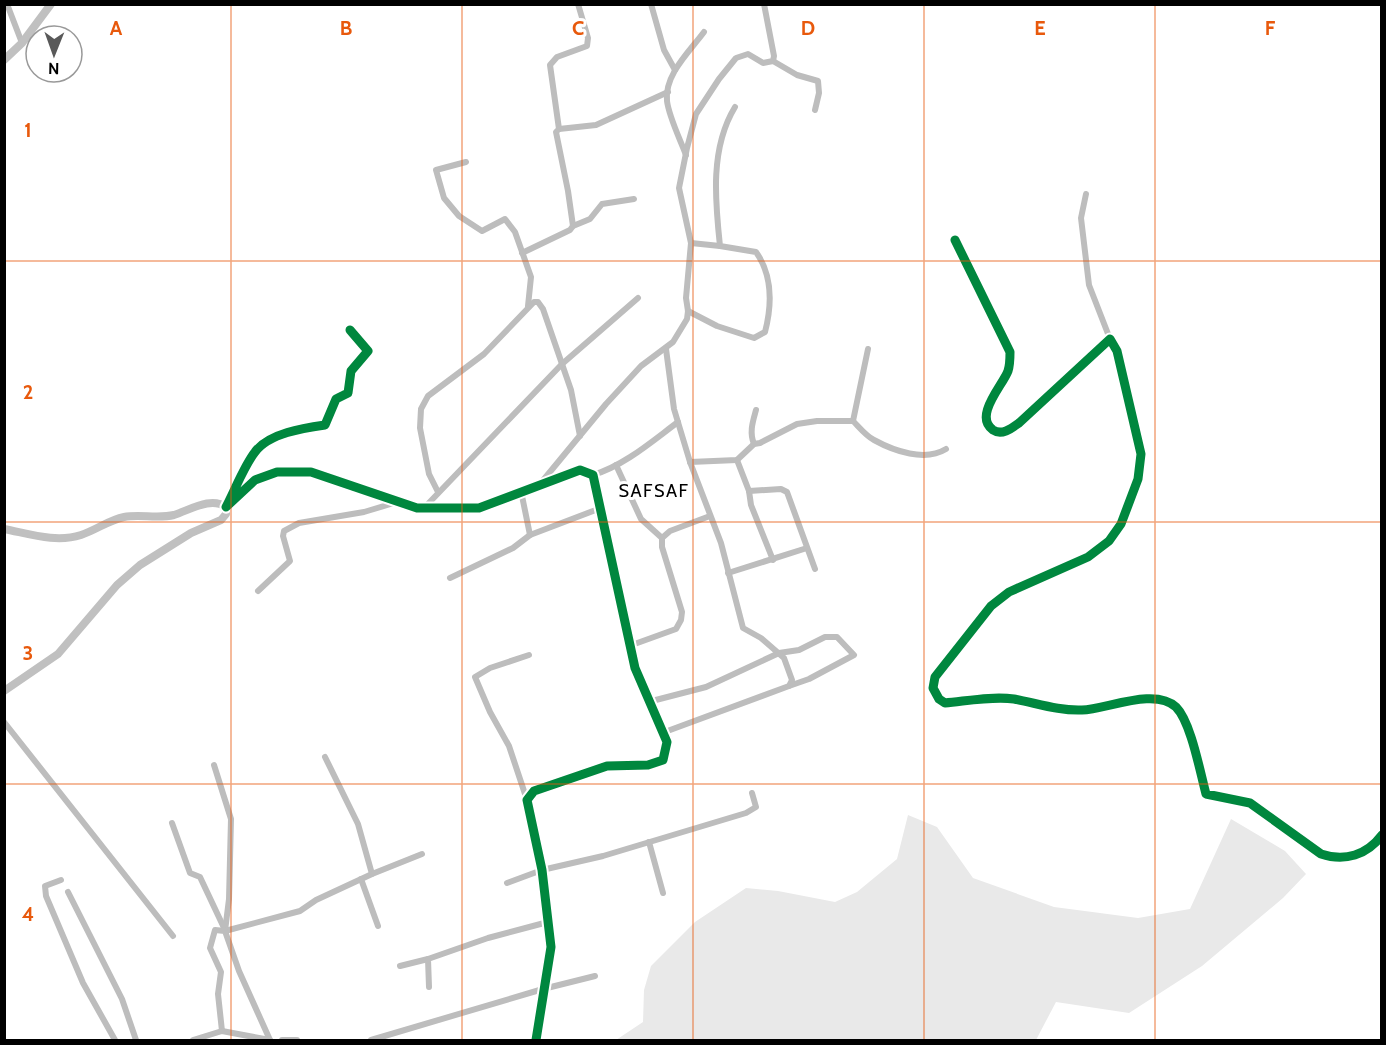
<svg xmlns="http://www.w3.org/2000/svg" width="1386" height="1045" font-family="Cabin,sans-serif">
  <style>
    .green { fill: #e9e9e9 }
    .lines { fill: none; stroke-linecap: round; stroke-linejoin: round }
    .minor { stroke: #bdbdbd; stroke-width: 6 }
    .tertiary { stroke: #bdbdbd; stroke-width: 8 }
    .secondary { stroke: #c0c0c0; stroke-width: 8 }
    .cycleway-casing { stroke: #fff; stroke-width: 13 }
    .cycleway { stroke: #00873e; stroke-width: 9 }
    .grid { fill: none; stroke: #e8590c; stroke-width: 1.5; stroke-opacity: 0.55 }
    .labels { text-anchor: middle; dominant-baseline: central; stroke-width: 6; stroke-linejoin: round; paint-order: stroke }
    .neighbourhood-label { font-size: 18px; letter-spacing: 1.5px; fill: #000; stroke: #fff }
    .grid-label { font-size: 20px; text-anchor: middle; font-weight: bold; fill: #e8590c; stroke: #fff; stroke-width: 6; stroke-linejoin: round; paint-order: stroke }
  </style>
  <rect width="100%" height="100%" fill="#fff"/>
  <path class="green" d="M 908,815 L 937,827 L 973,878 L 1054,907 L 1138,918 L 1190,909 L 1231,819 L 1285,851 L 1306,874 L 1283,898 L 1202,966 L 1129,1013 L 1056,1002 L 1036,1040 L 616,1040 L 643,1022 L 644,990 L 651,966 L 695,922 L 746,888 L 778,891 L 835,902 L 857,892 L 897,859 Z"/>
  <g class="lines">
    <g class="minor">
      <path d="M 7,4 L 22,43"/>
      <path d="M 651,4 L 664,50 L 675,70"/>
      <path d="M 773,61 L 797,75 L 818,81 L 819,93 L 815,110"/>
      <path d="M 559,129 L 596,125 L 668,92"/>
      <path d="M 686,155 C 680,139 669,117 667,101 C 664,75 690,51 704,32"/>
      <path d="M 466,162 L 436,170 L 444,198 L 459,216 L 482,231 L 505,219 L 515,232 L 531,277 L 528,306"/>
      <path d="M 1086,194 L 1081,218 L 1089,285 L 1110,339"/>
      <path d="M 573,226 L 568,191 L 556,132 L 559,129 L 550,65 L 557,57 L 587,46 L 588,38 L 578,4"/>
      <path d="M 955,240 L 1010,352 C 1010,358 1010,365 1008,371 C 1003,385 973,416 993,430 C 1002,436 1012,428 1019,423 L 1110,339 L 1117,351 L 1141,454 L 1138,479 L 1121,524 L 1109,541 L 1088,557 L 1009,592 L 991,606 L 935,677 L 933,688 L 939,699 L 945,703 C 967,701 992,696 1014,699 C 1036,703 1059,711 1082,710 C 1107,709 1155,687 1176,707 C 1191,722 1200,772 1206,794 L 1250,803 L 1321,854 C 1345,862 1367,855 1382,835"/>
      <path d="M 691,243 L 720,246"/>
      <path d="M 522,253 L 570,230 L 573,226 L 590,219 L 602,204 L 634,199"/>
      <path d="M 688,311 L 717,326 L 754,338 L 765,332 C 772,305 773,276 756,252 L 720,246 C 715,200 710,148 735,107"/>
      <path d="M 853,421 L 868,349"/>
      <path d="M 754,444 C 749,432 753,421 756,410"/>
      <path d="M 737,460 L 749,491 L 751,505 L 773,560"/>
      <path d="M 690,462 L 737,460 L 754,444 L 760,443 L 797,424 L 817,421 L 853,421 C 859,427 866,436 874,440 C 894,451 925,462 946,449"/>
      <path d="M 616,465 L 641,519 L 662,538"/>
      <path d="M 593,475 C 625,465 651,442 678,422"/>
      <path d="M 540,484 L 606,404 L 641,366 L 673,342 L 687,319 L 688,311 L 686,298 L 691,243 L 679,188 L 687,148 L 696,114 L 719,79 L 736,58 L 748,54 L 763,63 L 773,61 L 774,56 L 764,4"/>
      <path d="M 521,491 L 530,535 L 601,508"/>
      <path d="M 749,491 L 781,489 L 787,492 L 815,569"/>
      <path d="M 438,492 L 429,474 L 420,428 L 421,409 L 428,396 L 484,354 L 534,302 L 538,302 L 543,309 L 571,390 L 580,436"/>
      <path d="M 424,508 L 562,364 L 638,298"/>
      <path d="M 728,573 L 807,548"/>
      <path d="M 450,578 L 513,548 L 530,535"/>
      <path d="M 258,591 L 290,561 L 283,536 L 284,531 L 299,523 L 364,512 L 397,502"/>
      <path d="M 629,646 L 676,629 L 681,620 L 682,612 L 662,547 L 662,538 L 670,531 L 710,516"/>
      <path d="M 648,702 L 706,687 L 779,653 L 799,650 L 825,637 L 837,637 L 854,655 L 809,679 L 789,686"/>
      <path d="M 4,722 L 173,936"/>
      <path d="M 662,733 L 789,686 L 792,680 L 784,658 L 761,638 L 743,628 L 721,543 L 690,462 L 674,409 L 666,349"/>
      <path d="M 325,757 L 358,824 L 372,874"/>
      <path d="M 214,765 L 231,819 L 229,899 L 225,931"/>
      <path d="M 527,800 L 509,746 L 490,712 L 475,677 L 490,668 L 529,655"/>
      <path d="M 172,823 L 190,873 L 200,877 L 225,930"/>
      <path d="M 649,842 L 663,893"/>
      <path d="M 361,879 L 378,926"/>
      <path d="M 61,880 L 45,886 L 46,896 L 83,983 L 115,1040"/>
      <path d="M 507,883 L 542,870 L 603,856 L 746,813 L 756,807 L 752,793"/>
      <path d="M 68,892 L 122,999 L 136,1040"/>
      <path d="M 225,931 L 300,911 L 316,900 L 372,874 L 422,854"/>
      <path d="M 400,966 L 428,959"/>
      <path d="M 429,987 L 428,959 L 488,938 L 548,922"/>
      <path d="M 222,1031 L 218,994 L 221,972 L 210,948 L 215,930 L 225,931 L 239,971 L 270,1040"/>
      <path d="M 193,1040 L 222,1031 L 270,1040"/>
      <path d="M 282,1040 L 297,1040"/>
      <path d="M 371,1040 L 543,989 L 595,976"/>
    </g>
    <path class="tertiary" d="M 350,330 L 368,351 L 351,371 L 348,393 L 336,399 L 325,425 C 304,428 269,433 255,452 C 244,466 235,490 226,507 L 255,480 L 277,472 L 311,472 L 417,508 L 479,508 L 580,470 L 593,475 L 635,668 L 667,742 L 663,760 L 648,765 L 607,766 L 534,791 L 527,800 L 542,870 L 551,947 L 536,1040"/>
    <g class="secondary">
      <path d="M 4,60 L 22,43 L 51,4"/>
      <path d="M 4,529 C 30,534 56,543 81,535 C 96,530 109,520 124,517 C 140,514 158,519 174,515 C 190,510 211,496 226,507 L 226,514 L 221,520 L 191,533 L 140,565 L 117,585 L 58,654 L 4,691"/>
    </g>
    <g class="cycleway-casing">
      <g id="cycleway">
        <path d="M 955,240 L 1010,352 C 1010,358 1010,365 1008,371 C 1003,385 973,416 993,430 C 1002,436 1012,428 1019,423 L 1110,339 L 1117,351 L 1141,454 L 1138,479 L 1121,524 L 1109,541 L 1088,557 L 1009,592 L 991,606 L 935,677 L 933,688 L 939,699 L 945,703 C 967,701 992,696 1014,699 C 1036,703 1059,711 1082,710 C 1107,709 1155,687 1176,707 C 1191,722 1200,772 1206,794 L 1250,803 L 1321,854 C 1345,862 1367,855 1382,835"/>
        <path d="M 350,330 L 368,351 L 351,371 L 348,393 L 336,399 L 325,425 C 304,428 269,433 255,452 C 244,466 235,490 226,507 L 255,480 L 277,472 L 311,472 L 417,508 L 479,508 L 580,470 L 593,475 L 635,668 L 667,742 L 663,760 L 648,765 L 607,766 L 534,791 L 527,800 L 542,870 L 551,947 L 536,1040"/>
      </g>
    </g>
    <use href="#cycleway" class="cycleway"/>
  </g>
  <path class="grid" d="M 231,4 L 231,1040M 462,4 L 462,1040M 693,4 L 693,1040M 924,4 L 924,1040M 1155,4 L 1155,1040M 4,261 L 1382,261M 4,522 L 1382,522M 4,784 L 1382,784"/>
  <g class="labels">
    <g class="neighbourhood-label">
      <text x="654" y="491">SAFSAF</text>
    </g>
  </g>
  <g class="grid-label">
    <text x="116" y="35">A</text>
    <text x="346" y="35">B</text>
    <text x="578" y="35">C</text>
    <text x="808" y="35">D</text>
    <text x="1040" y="35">E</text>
    <text x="1270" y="35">F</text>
    <text x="28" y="137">1</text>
    <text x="28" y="399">2</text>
    <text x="28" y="660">3</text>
    <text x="28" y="921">4</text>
  </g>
  <rect width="1386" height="1045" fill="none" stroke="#000000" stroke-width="12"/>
  <g transform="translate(54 54) rotate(181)"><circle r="28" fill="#ffffff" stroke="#999999" stroke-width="1.5"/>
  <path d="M0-4.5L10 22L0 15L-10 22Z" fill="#595959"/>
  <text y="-9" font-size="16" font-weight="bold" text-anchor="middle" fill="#000000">N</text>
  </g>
</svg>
